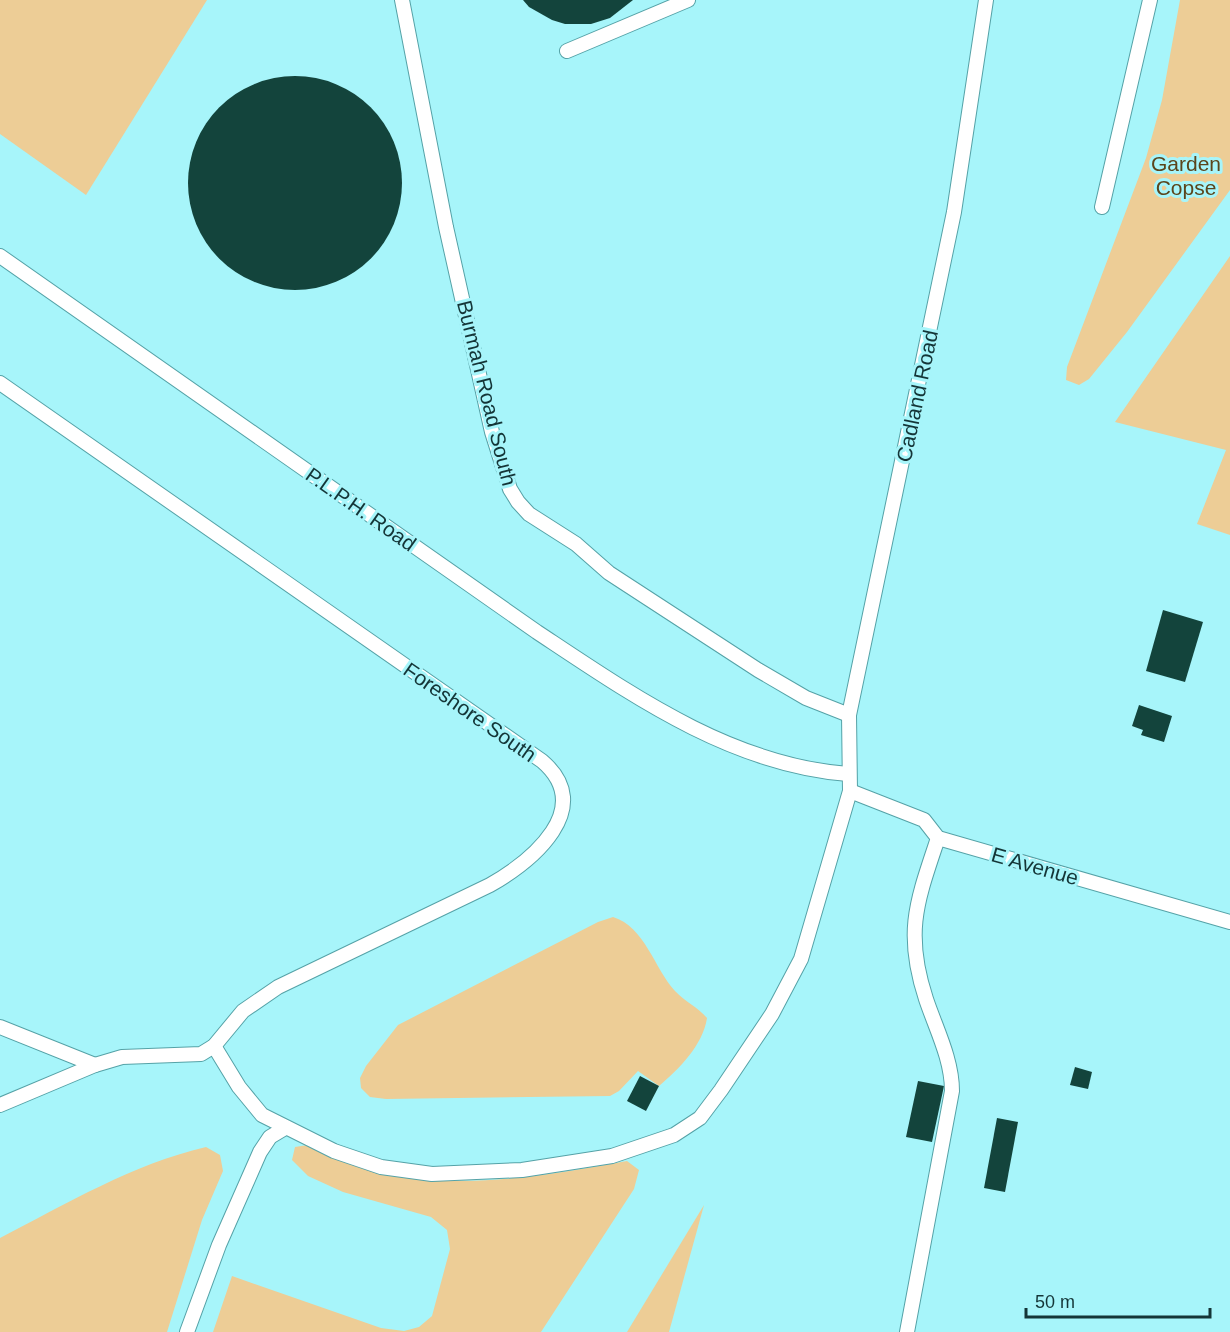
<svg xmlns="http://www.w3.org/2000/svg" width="1230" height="1332" font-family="Arial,sans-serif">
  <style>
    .green { fill: #edcd96 }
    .building { fill: #13443c }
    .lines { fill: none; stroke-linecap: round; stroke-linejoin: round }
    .service-casing { stroke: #55a2a7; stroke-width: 16 }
    .service { stroke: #fff; stroke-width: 14 }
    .labels { text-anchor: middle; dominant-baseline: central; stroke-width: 6; stroke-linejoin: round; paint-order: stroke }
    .park-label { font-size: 21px; fill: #5b451c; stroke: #a7f5fa }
    .street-label { font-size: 21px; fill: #143537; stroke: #a7f5fa }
  </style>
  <rect width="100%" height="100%" fill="#a7f5fa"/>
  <g class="green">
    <path d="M 0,0 L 207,0 L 86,195 L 0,134 Z"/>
    <path d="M 1180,0 L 1230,0 L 1230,190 L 1127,332 L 1089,379 L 1079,385 L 1066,380 L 1067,367 L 1146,158 L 1162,100 Z"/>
    <path d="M 1230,256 L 1230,535 L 1197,524 L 1226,450 L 1115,422 Z"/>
    <path d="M 613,917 C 645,927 654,968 675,991 C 685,1002 698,1007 707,1018 C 703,1045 679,1069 659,1086 L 638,1071 L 619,1091 L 610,1096 L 386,1099 L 370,1097 L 361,1088 L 360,1078 L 366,1066 L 398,1025 L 598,922 Z"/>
    <path d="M 308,1145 C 341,1156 375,1172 409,1177 C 477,1188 560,1173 627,1161 L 639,1170 L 634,1189 L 541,1332 L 213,1332 L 232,1276 L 381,1328 L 404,1331 L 419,1327 L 432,1316 L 450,1249 L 447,1230 L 431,1217 L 343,1192 L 308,1176 L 292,1160 L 295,1147 Z"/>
    <path d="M 206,1147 L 220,1155 L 223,1171 L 202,1220 L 167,1332 L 0,1332 L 0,1238 C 66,1204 133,1164 206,1147 Z"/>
    <path d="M 704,1205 L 669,1332 L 627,1332 Z"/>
  </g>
  <g class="building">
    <path d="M 523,0 L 633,0 L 610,18 L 591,24 L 565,24 L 552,20 L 529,7 Z"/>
    <circle cx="295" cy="183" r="107"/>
    <path d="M 1163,610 L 1203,622 L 1185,682 L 1146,671 Z"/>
    <path d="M 1139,705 L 1172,716 L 1164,742 L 1141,735 L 1143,730 L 1132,726 Z"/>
    <path d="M 1075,1067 L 1092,1072 L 1088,1089 L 1070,1085 Z"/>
    <path d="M 640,1076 L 659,1086 L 646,1111 L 627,1101 Z"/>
    <path d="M 918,1081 L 944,1086 L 932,1142 L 906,1137 Z"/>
    <path d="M 997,1118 L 1018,1122 L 1005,1192 L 984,1188 Z"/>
  </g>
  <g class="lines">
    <g class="service-casing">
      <g id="service">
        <path d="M 402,0 L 446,227 L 492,432 L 510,489 L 518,502 L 529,514 L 576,544 L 609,573 L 758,670 L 806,698 L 849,715"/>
        <path d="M 567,51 L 688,0"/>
        <path d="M 1102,207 L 1150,0"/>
        <path d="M 0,256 L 537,632 C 632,695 731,765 848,774"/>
        <path d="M 0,383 L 542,761 C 597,808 532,861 490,885 L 278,987 L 243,1011 L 214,1046 L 201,1054 L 122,1057 L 95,1065 L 0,1105"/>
        <path d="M 850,791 L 924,820 L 938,838 L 1230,922"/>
        <path d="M 0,1027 L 95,1065"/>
        <path d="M 214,1046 L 239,1087 L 262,1115 L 334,1151 L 381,1167 L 432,1174 L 522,1170 L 612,1156 L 674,1135 L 700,1118 L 721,1090 L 772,1014 L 801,959 L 850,791 L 849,715 L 954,212 L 986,0"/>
        <path d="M 187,1332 L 219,1245 L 260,1152 L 270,1137 L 285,1128"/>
        <path d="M 907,1332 L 952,1091 C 952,1059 936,1029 926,999 C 904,932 917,901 938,838"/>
      </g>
    </g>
    <use href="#service" class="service"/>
  </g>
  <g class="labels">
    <g class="park-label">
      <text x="1186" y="163">Garden<tspan x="1186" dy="24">Copse</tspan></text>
    </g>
    <g class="street-label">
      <text transform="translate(487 393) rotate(76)">Burmah Road South</text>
      <text transform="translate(917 396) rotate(-78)">Cadland Road</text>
      <text transform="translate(361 509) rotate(35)">P.L.P.H. Road</text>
      <text transform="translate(470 712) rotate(35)">Foreshore South</text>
      <text transform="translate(1035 866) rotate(16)">E Avenue</text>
    </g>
  </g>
  <path d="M1026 1308v9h184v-9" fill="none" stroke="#143537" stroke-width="3"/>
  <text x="1035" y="1308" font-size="18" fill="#143537" stroke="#a7f5fa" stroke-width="4.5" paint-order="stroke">50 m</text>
</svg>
